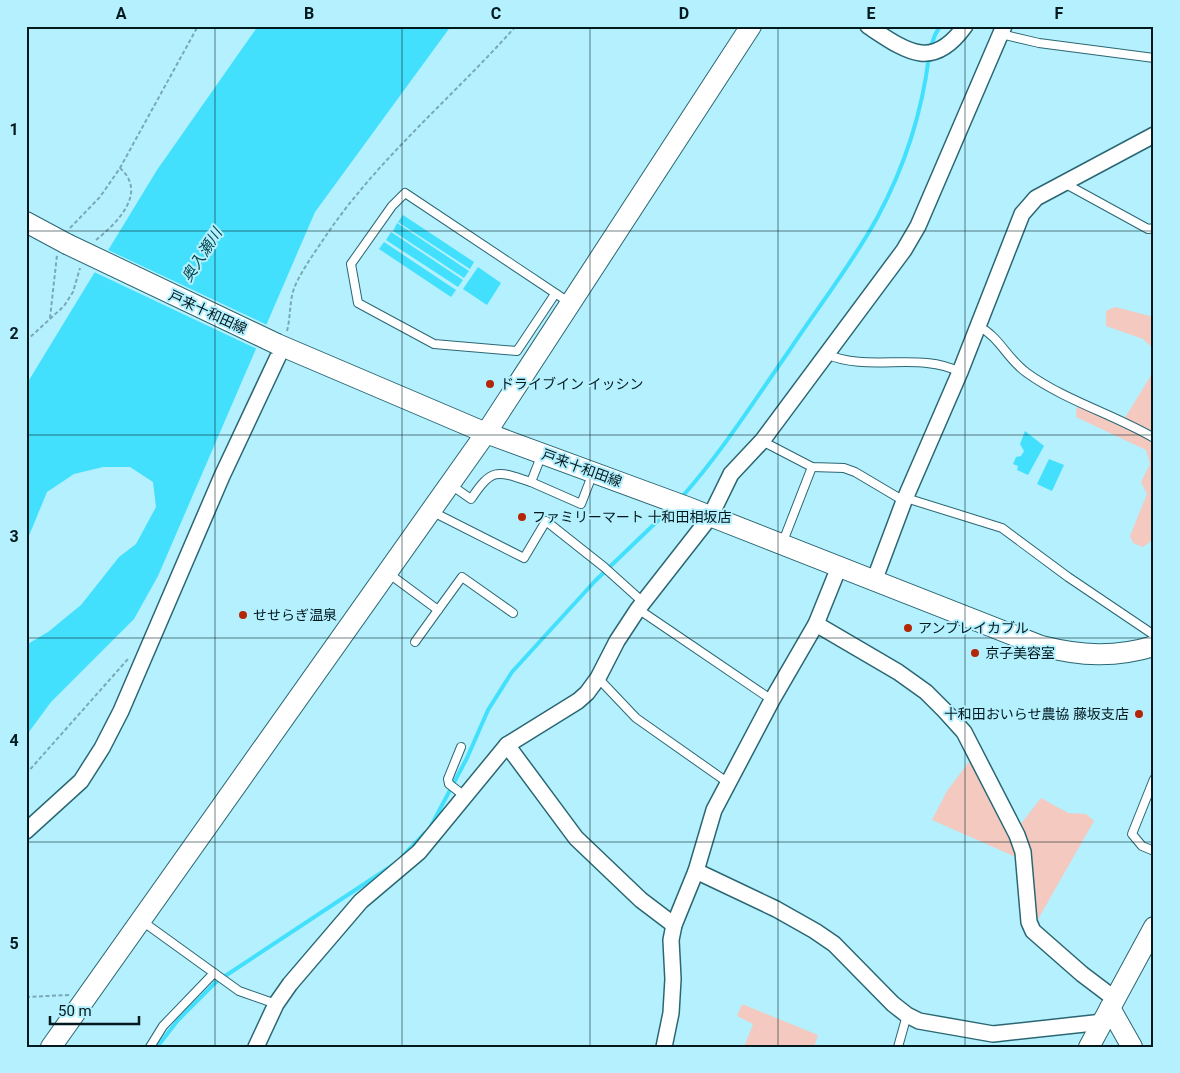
<svg xmlns="http://www.w3.org/2000/svg" width="1180" height="1073" font-family="Roboto,'Noto Sans JP',sans-serif">
  <style>
    .green { fill: #f4c9c0 }
    .water { fill: #43e0fd }
    .pier { fill: #b4f0fe }
    .lines { fill: none; stroke-linecap: round; stroke-linejoin: round }
    .stream { stroke: #43e0fd; stroke-width: 4 }
    .lane-casing { stroke: #2b6773; stroke-width: 10 }
    .street-casing { stroke: #2b6773; stroke-width: 18 }
    .secondary-casing { stroke: #2b6773; stroke-width: 22 }
    .path { stroke: #79a9b4; stroke-width: 2; stroke-dasharray: 4 2.5; stroke-linecap: butt }
    .lane { stroke: #fff; stroke-width: 8 }
    .street { stroke: #fff; stroke-width: 15 }
    .secondary { stroke: #fff; stroke-width: 20 }
    .secondary-bridge-casing { stroke: #2b6773; stroke-width: 22; stroke-linecap: butt }
    .secondary-bridge { stroke: #fff; stroke-width: 20 }
    .grid { fill: none; stroke: #02191e; stroke-width: 1; stroke-opacity: 0.55 }
    .poi-dot { fill: #b32608; stroke: #b4f0fe; stroke-width: 2 }
    .labels { text-anchor: middle; dominant-baseline: central; stroke-width: 4; stroke-linejoin: round; paint-order: stroke }
    .street-label { font-size: 14px; fill: #02191e; stroke: #b4f0fe }
    .poi-label { font-size: 14px; fill: #02191e; stroke: #b4f0fe; text-anchor: start }
    .water-label { font-size: 15px; font-style: italic; fill: #004853; stroke: #b4f0fe }
    .neatline { fill: none; stroke: #02191e; stroke-width: 2 }
    .grid-label { font-size: 16px; text-anchor: middle; font-weight: bold; fill: #02191e }
  </style>
  <rect width="100%" height="100%" fill="#b4f0fe"/>
  <g class="green">
    <path d="M 1115,307 L 1154,317 L 1154,349 L 1143,339 L 1106,326 L 1106,311 Z"/>
    <path d="M 1154,364 L 1154,535 L 1150,542 L 1143,547 L 1133,543 L 1130,536 L 1147,494 L 1141,482 L 1150,464 L 1146,450 L 1076,417 L 1077,405 L 1120,426 L 1150,377 Z"/>
    <path d="M 971,759 L 1016,845 L 1018,858 L 932,820 L 947,791 Z"/>
    <path d="M 1041,798 L 1068,813 L 1086,814 L 1094,821 L 1037,921 L 1032,918 L 1029,846 L 1020,825 Z"/>
    <path d="M 742,1004 L 818,1035 L 814,1047 L 744,1047 L 753,1024 L 737,1016 Z"/>
  </g>
  <g class="water">
    <path d="M 258,26 L 451,26 L 315,212 L 158,576 L 134,619 L 51,702 L 26,736 L 26,645 L 48,632 L 81,605 L 119,557 L 136,544 L 156,507 L 153,482 L 130,467 L 103,467 L 74,474 L 47,492 L 26,543 L 26,385 L 157,170 Z"/>
    <path d="M 403,215 L 474,262 L 470,269 L 398,222 Z"/>
    <path d="M 397,223 L 469,271 L 464,278 L 393,231 Z"/>
    <path d="M 391,232 L 463,280 L 458,287 L 386,240 Z"/>
    <path d="M 384,242 L 456,290 L 451,297 L 379,249 Z"/>
    <path d="M 478,267 L 501,283 L 487,305 L 463,289 Z"/>
    <path d="M 1025,431 L 1044,446 L 1028,475 L 1017,470 L 1018,466 L 1013,464 L 1016,457 L 1021,456 L 1024,451 L 1020,444 Z"/>
    <path d="M 1049,459 L 1064,465 L 1052,491 L 1037,484 Z"/>
  </g>
  <path class="pier" d="M 106,249 L 267,325 L 257,349 L 92,271 Z"/>
  <g class="lines">
    <g class="stream">
      <path d="M 930,49 L 935,35 L 940,26"/>
      <path d="M 681,498 C 722,452 754,401 789,351 C 818,307 852,264 877,218 C 904,168 922,113 929,56"/>
      <path d="M 431,826 L 467,758 L 488,710 L 512,672 L 595,581 L 671,508"/>
      <path d="M 404,855 L 425,833"/>
      <path d="M 157,1047 L 178,1020 L 216,982 L 393,865"/>
    </g>
    <g class="lane-casing">
      <g id="lane">
        <path d="M 1001,34 L 1039,43 L 1154,58"/>
        <path d="M 1064,183 L 1148,229 L 1154,228"/>
        <path d="M 555,294 L 517,351 L 434,344 L 358,303 L 351,264 L 392,206 L 405,193 L 570,303"/>
        <path d="M 978,326 C 1000,337 1007,359 1027,373 C 1066,401 1113,414 1154,438"/>
        <path d="M 826,354 C 869,373 919,351 960,372"/>
        <path d="M 762,441 L 812,467 L 844,468 L 855,472 L 904,501"/>
        <path d="M 542,454 L 531,482 L 581,504 L 593,473"/>
        <path d="M 451,485 L 471,499 C 492,468 496,470 531,482"/>
        <path d="M 906,498 L 1002,528 L 1068,577 L 1154,635"/>
        <path d="M 433,512 L 524,558 L 546,521 L 604,567 L 644,603"/>
        <path d="M 782,544 L 812,467"/>
        <path d="M 388,573 L 438,610 L 462,577 L 513,613"/>
        <path d="M 638,609 L 772,700"/>
        <path d="M 415,642 L 438,610"/>
        <path d="M 598,678 L 636,718 L 727,782"/>
        <path d="M 461,747 L 448,779 L 449,784 L 466,797"/>
        <path d="M 1154,779 L 1132,834 L 1142,846 L 1154,851"/>
        <path d="M 142,921 L 239,991 L 276,1004"/>
        <path d="M 150,1047 L 163,1026 L 214,973"/>
        <path d="M 898,1047 L 907,1015"/>
      </g>
    </g>
    <g class="street-casing">
      <g id="street">
        <path d="M 868,26 C 906,51 932,72 965,26"/>
        <path d="M 874,581 L 904,501 L 960,372 L 1022,214 L 1036,198 L 1154,135"/>
        <path d="M 816,624 L 898,672 L 926,692 L 945,711 L 964,732 L 1017,835 L 1023,852 L 1029,922 L 1033,931 L 1082,974 L 1115,999"/>
        <path d="M 507,745 L 576,838 L 641,900 L 674,925"/>
        <path d="M 26,831 L 81,781 L 102,748 L 121,711 L 222,476 L 283,346"/>
        <path d="M 696,871 L 776,909 L 815,931 L 834,944 L 893,1004 L 907,1015 L 919,1021 L 993,1034 L 1103,1022"/>
        <path d="M 256,1047 L 276,1004 L 290,984 L 361,901 L 419,852 L 507,745 L 578,701 L 587,693 L 598,678 L 617,641 L 638,609 L 710,517 L 731,474 L 762,441 L 904,250 L 918,226 L 1004,26"/>
        <path d="M 664,1047 L 671,1013 L 673,979 L 671,940 L 674,925 L 696,871 L 714,810 L 772,700 L 816,624 L 839,567"/>
      </g>
    </g>
    <g class="secondary-casing">
      <g id="secondary">
        <path d="M 26,222 L 67,244"/>
        <path d="M 277,344 L 486,433 L 687,507 L 1041,646 C 1081,656 1115,658 1154,646"/>
        <path d="M 1110,1008 L 1132,1047"/>
        <path d="M 51,1047 L 486,433 L 751,26"/>
        <path d="M 1089,1047 L 1154,927"/>
      </g>
    </g>
    <g class="path">
      <path d="M 70,228 L 100,197 L 120,168 L 198,26"/>
      <path d="M 96,240 C 117,223 148,193 120,168"/>
      <path d="M 50,318 L 57,255"/>
      <path d="M 287,331 C 291,316 289,300 295,286 C 302,270 313,255 323,240 C 376,160 452,98 516,26"/>
      <path d="M 26,341 L 64,306 L 73,292 L 80,268"/>
      <path d="M 26,774 L 128,659"/>
      <path d="M 26,997 L 69,995"/>
    </g>
    <use href="#lane" class="lane"/>
    <use href="#street" class="street"/>
    <use href="#secondary" class="secondary"/>
    <g class="secondary-bridge-casing">
      <path id="secondary-bridge" d="M 67,244 L 277,344"/>
    </g>
    <use href="#secondary-bridge" class="secondary-bridge"/>
  </g>
  <path class="grid" d="M 215,26 L 215,1047M 402,26 L 402,1047M 590,26 L 590,1047M 778,26 L 778,1047M 965,26 L 965,1047M 26,231 L 1154,231M 26,435 L 1154,435M 26,638 L 1154,638M 26,842 L 1154,842"/>
  <g class="poi-dot">
    <circle cx="490" cy="384" r="5"/>
    <circle cx="522" cy="517" r="5"/>
    <circle cx="243" cy="615" r="5"/>
    <circle cx="908" cy="628" r="5"/>
    <circle cx="975" cy="653" r="5"/>
    <circle cx="1139" cy="714" r="5"/>
  </g>
  <g class="labels">
    <g class="street-label">
      <text transform="translate(208 312) rotate(25)">戸来十和田線</text>
      <text transform="translate(582 468) rotate(20)">戸来十和田線</text>
    </g>
    <g class="poi-label">
      <text x="500" y="384">ドライブイン イッシン</text>
      <text x="532" y="517">ファミリーマート 十和田相坂店</text>
      <text x="253" y="615">せせらぎ温泉</text>
      <text x="918" y="628">アンブレイカブル</text>
      <text x="985" y="653">京子美容室</text>
      <text x="1129" y="714" text-anchor="end">十和田おいらせ農協 藤坂支店</text>
    </g>
    <g class="water-label">
      <text transform="translate(202 255) rotate(-57)">奥入瀬川</text>
    </g>
  </g>
  <rect width="1180" height="1073" fill="none" stroke="#b4f0fe" stroke-width="55"/>
  <path d="M50 1016v8h89v-8" fill="none" stroke="#02191e" stroke-width="2.5"/>
  <text x="58" y="1016" font-size="15" fill="#02191e" stroke="#b4f0fe" stroke-width="4" paint-order="stroke">50 m</text>
  <rect x="28" y="28" width="1124" height="1018" class="neatline"/>
  <g class="grid-label">
    <text x="121" y="19">A</text>
    <text x="309" y="19">B</text>
    <text x="496" y="19">C</text>
    <text x="684" y="19">D</text>
    <text x="871" y="19">E</text>
    <text x="1059" y="19">F</text>
    <text x="14" y="135">1</text>
    <text x="14" y="339">2</text>
    <text x="14" y="542">3</text>
    <text x="14" y="746">4</text>
    <text x="14" y="949">5</text>
  </g>
</svg>
